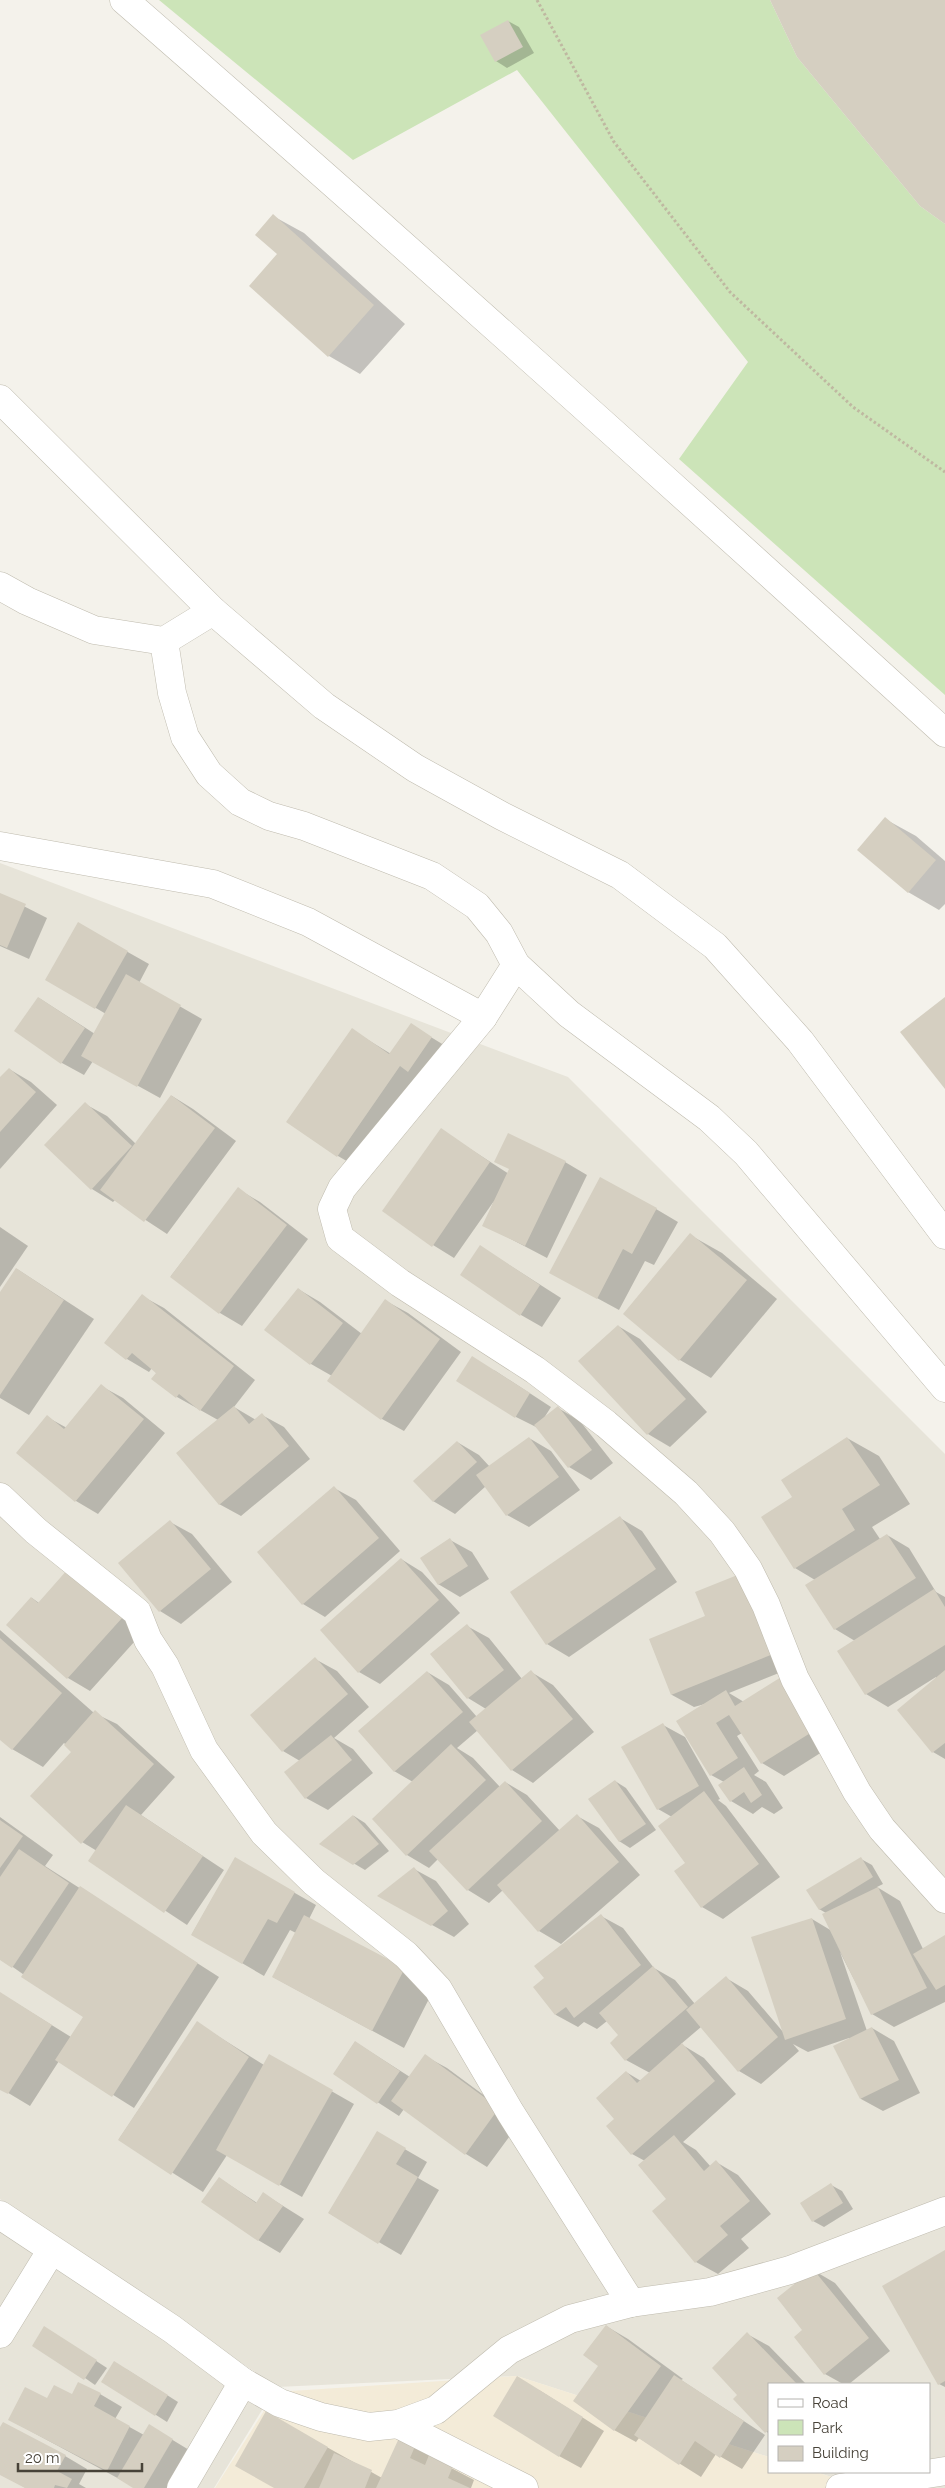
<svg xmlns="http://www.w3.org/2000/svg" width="945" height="2488" font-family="Raleway,sans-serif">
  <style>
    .residential { fill: #e7e4d9 }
    .commercial { fill: #f3ebd8 }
    .green { fill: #cce4b8 }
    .shadow { fill: #0003 }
    .building { fill: #d5cfc1 }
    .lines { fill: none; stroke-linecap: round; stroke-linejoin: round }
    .minor-casing { stroke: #bfbbae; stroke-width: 29 }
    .tertiary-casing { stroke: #bfbbae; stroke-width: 29 }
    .path { stroke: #bfb8a1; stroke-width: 3; stroke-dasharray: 2.5 2.5; stroke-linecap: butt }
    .minor { stroke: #fff; stroke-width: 28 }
    .tertiary { stroke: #fff; stroke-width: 28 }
  </style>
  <rect width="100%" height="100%" fill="#f4f2eb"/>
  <g class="residential">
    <path d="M 0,863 L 568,1077 L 945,1454 L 945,2488 L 866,2488 L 816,2472 L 929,2472 L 929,2384 L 769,2384 L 769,2457 L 517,2376 L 277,2387 L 0,2199 Z"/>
    <path d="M 0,2216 L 273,2392 L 214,2488 L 0,2488 Z"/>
  </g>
  <path class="commercial" d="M 517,2376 L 769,2457 L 769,2472 L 816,2472 L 866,2488 L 215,2488 L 276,2392 Z"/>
  <path class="green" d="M 159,0 L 770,0 L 797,57 L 920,206 L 945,224 L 945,695 L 679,459 L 748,362 L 517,70 L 353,160 Z"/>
  <g class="shadow">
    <path d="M 508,21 L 519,27 L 534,53 L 507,68 L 496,61 Z"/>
    <path d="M 273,216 L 304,233 L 405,324 L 360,374 L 329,356 L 251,286 L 279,254 Z"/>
    <path d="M 885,819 L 916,836 L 945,861 L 945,904 L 939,910 L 908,892 Z"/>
    <path d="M 0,894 L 47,918 L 29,959 L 0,946 Z"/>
    <path d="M 78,924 L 149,964 L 139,983 L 202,1019 L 160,1098 L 93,1061 L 84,1075 L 62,1063 L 39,998 L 95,1034 L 106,1014 L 47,979 Z"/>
    <path d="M 411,1025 L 462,1056 L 369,1174 L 338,1156 L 288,1122 L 352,1030 L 391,1054 Z"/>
    <path d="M 9,1069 L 31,1082 L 57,1105 L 0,1169 L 0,1079 Z"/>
    <path d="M 172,1096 L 193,1109 L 236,1141 L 167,1234 L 115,1200 L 113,1202 L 92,1189 L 85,1104 L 107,1116 L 136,1144 Z"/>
    <path d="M 441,1130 L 509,1174 L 565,1162 L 587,1175 L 547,1258 L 484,1225 L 494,1201 L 454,1258 L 433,1245 Z"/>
    <path d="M 238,1189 L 260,1202 L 308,1239 L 242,1326 L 220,1313 L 171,1276 Z"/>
    <path d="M 656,1209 L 678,1222 L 654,1265 L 645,1261 L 619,1310 L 573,1285 Z"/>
    <path d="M 0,1227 L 28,1246 L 0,1287 Z"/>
    <path d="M 690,1235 L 722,1253 L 777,1299 L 711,1378 L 680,1360 L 625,1314 Z"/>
    <path d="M 481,1247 L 561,1298 L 542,1327 L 521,1315 Z"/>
    <path d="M 17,1269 L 94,1319 L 29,1415 L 0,1398 L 0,1294 Z"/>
    <path d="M 298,1289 L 320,1302 L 362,1334 L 386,1301 L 408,1313 L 461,1352 L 404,1431 L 382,1419 L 329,1380 L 332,1376 L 311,1364 L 266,1330 Z"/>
    <path d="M 142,1296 L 164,1308 L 255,1380 L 234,1407 L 256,1420 L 262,1415 L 284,1427 L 310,1459 L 241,1516 L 219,1504 L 218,1420 L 177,1397 L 152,1368 L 149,1372 L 127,1359 L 106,1343 Z"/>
    <path d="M 618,1326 L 640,1339 L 707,1412 L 670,1447 L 648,1434 Z"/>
    <path d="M 494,1370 L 551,1407 L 544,1418 L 558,1408 L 580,1421 L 613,1463 L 591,1480 L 569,1467 L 538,1428 L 516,1417 Z"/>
    <path d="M 101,1386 L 123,1398 L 165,1433 L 98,1514 L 76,1501 L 18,1453 L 47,1417 L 67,1428 Z"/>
    <path d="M 529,1438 L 551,1451 L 580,1490 L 529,1527 L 507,1515 L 486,1486 L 455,1514 L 433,1501 L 457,1442 L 479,1455 L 490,1467 Z"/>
    <path d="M 847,1438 L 879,1456 L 910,1504 L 872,1527 L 880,1539 L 887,1535 L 909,1548 L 936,1592 L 945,1597 L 945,1759 L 933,1752 L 936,1677 L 888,1707 L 866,1694 L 855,1641 L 835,1629 L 815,1580 L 795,1568 L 793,1497 Z"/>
    <path d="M 334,1488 L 356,1500 L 400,1551 L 325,1617 L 303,1604 L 259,1553 Z"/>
    <path d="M 620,1518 L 642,1531 L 677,1582 L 569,1657 L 547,1644 Z"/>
    <path d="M 170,1522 L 192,1534 L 232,1582 L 181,1624 L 160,1611 Z"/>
    <path d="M 450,1540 L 472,1552 L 489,1579 L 460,1597 L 438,1584 Z"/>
    <path d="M 401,1559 L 422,1572 L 460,1613 L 380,1684 L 359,1672 Z"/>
    <path d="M 90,1583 L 144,1631 L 90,1691 L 68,1678 L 8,1625 L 32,1598 L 39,1603 Z"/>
    <path d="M 707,1617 L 799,1665 L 729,1693 L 744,1702 L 841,1740 L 784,1776 L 762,1763 L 742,1733 L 737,1736 L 759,1771 L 754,1775 L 766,1782 L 783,1808 L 774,1814 L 762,1807 L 753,1814 L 731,1801 L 720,1785 L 724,1782 L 711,1775 L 705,1704 L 694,1707 L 672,1695 L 650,1640 Z"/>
    <path d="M 467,1626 L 489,1638 L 522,1679 L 531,1672 L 553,1685 L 594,1732 L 533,1783 L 512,1770 L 478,1730 L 457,1748 L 473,1758 L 500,1787 L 505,1782 L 527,1795 L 560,1831 L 577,1816 L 599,1828 L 640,1875 L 561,1944 L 539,1931 L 503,1890 L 489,1903 L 468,1890 L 438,1859 L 429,1868 L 407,1855 L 373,1819 L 413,1782 L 394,1771 L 427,1672 L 449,1685 L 477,1717 L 486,1709 L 468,1698 Z"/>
    <path d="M 0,1630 L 94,1713 L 117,1724 L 175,1777 L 141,1815 L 224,1870 L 187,1925 L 90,1861 L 97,1851 L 82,1842 L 73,1751 L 64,1743 L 43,1767 L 12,1749 L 0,1738 Z"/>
    <path d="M 315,1659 L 337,1671 L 369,1707 L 334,1738 L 353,1749 L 373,1773 L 328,1810 L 306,1798 L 300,1761 L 283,1751 Z"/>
    <path d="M 663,1725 L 685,1737 L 720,1799 L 718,1800 L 726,1806 L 780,1877 L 723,1919 L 702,1907 L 672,1817 L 658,1809 Z"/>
    <path d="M 615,1781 L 626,1788 L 656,1830 L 630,1848 L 619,1841 Z"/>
    <path d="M 354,1816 L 365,1823 L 389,1851 L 365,1870 L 321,1844 Z"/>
    <path d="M 0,1817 L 53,1855 L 45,1866 L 219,1977 L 134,2108 L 59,2061 L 30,2106 L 0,2088 L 0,1993 L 71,2037 L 84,2017 L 0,1958 Z"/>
    <path d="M 235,1859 L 316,1905 L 309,1919 L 435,1987 L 404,2048 L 273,1977 L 296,1933 L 290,1930 L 264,1976 L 192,1934 Z"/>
    <path d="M 861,1859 L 872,1865 L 883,1884 L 877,1887 L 900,1901 L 923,1949 L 945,1936 L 945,2002 L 894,2027 L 872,2014 L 840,1952 L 867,2031 L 872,2028 L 894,2041 L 920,2093 L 883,2111 L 861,2099 L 849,2038 L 808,2052 L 793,2044 L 799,2051 L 761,2084 L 739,2071 L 701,2027 L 681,2044 L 704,2058 L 736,2094 L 683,2142 L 696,2150 L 711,2167 L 716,2162 L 738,2175 L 771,2214 L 741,2239 L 749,2248 L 718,2274 L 696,2262 L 668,2199 L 645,2161 L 632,2154 L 608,2126 L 616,2119 L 626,2072 L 641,2081 L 650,2073 L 626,2060 L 620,2035 L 607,2021 L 597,2029 L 584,2022 L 578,2027 L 556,2015 L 535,1987 L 545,1979 L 601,1916 L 623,1928 L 654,1968 L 675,1980 L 695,2004 L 726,1978 L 748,1991 L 784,2033 L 812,1919 L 832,1931 L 826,1913 L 819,1909 Z"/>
    <path d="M 414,1869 L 436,1881 L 469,1924 L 454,1937 L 401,1908 Z"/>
    <path d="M 197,2023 L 264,2065 L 270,2056 L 354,2104 L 302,2197 L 227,2155 L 203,2192 L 119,2139 Z"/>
    <path d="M 355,2042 L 410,2077 L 425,2056 L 447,2068 L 520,2122 L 487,2167 L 466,2154 L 404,2109 L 399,2116 L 334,2074 Z"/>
    <path d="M 377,2133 L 427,2162 L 418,2178 L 439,2190 L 401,2255 L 329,2213 Z"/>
    <path d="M 219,2178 L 257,2203 L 264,2194 L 304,2219 L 280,2253 L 258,2240 Z"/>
    <path d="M 831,2185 L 842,2191 L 853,2209 L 824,2227 L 813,2221 Z"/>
    <path d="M 945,2252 L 945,2387 L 939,2384 Z"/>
    <path d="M 813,2270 L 835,2283 L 890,2351 L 849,2384 L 843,2384 L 825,2374 L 804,2330 Z"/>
    <path d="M 606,2326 L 628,2339 L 683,2379 L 681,2380 L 765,2435 L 742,2469 L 716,2454 L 701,2477 L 639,2438 L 636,2442 L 614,2430 L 600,2366 Z"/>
    <path d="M 55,2334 L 107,2368 L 95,2385 L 85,2378 Z"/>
    <path d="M 747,2334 L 769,2346 L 806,2384 L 769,2384 L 769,2434 L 734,2399 L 739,2395 Z"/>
    <path d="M 126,2369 L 178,2402 L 167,2422 L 103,2381 Z"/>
    <path d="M 539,2390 L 604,2431 L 581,2468 L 559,2456 Z"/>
    <path d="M 100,2394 L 122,2407 L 115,2419 L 144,2435 L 171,2439 L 194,2453 L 173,2488 L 136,2488 L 10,2420 L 48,2400 Z"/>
    <path d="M 266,2413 L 382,2478 L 415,2445 L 436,2460 L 474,2480 L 471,2488 L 276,2488 Z"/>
    <path d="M 0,2430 L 65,2456 L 87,2469 L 79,2484 L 86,2488 L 26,2488 L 0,2474 Z"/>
  </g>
  <g class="building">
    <path d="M 770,0 L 945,0 L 945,224 L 920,206 L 797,57 Z"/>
    <path d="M 508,20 L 523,47 L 495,62 L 480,35 Z"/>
    <path d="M 273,214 L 374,305 L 328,357 L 249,286 L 277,254 L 255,235 Z"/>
    <path d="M 885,817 L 936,860 L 908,893 L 857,850 Z"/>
    <path d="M 0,893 L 26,904 L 7,948 L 0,945 Z"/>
    <path d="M 78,922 L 128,951 L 95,1009 L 45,980 Z"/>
    <path d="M 126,974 L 181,1005 L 137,1087 L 81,1056 Z"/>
    <path d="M 38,997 L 85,1028 L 61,1064 L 14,1031 Z"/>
    <path d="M 945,997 L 945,1089 L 900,1032 Z"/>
    <path d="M 411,1023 L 432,1037 L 408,1072 L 400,1066 L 337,1157 L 286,1122 L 352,1028 L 389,1054 Z"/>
    <path d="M 9,1068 L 36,1092 L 0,1132 L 0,1077 Z"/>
    <path d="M 171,1095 L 215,1128 L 144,1222 L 100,1190 Z"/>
    <path d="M 85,1102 L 132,1146 L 91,1190 L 44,1145 Z"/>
    <path d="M 441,1128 L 490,1162 L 432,1247 L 382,1211 Z"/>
    <path d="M 508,1133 L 566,1161 L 525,1246 L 482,1226 L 509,1169 L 494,1162 Z"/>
    <path d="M 600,1177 L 657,1208 L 632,1254 L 623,1249 L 597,1299 L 549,1273 Z"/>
    <path d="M 238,1187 L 287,1225 L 219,1314 L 170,1277 Z"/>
    <path d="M 690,1233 L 747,1280 L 679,1361 L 623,1314 Z"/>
    <path d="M 480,1245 L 540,1285 L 520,1316 L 460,1275 Z"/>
    <path d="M 16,1268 L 64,1300 L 0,1395 L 0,1292 Z"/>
    <path d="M 298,1288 L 343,1323 L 310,1365 L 264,1330 Z"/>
    <path d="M 142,1294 L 234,1366 L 200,1411 L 179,1394 L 176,1398 L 151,1379 L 156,1373 L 132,1353 L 126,1360 L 104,1343 Z"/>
    <path d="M 385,1299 L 440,1339 L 381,1420 L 327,1381 Z"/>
    <path d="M 618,1325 L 686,1399 L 647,1435 L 578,1361 Z"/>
    <path d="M 472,1356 L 530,1393 L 515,1418 L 456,1381 Z"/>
    <path d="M 101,1384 L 144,1419 L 75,1502 L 16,1453 L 47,1415 L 64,1429 Z"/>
    <path d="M 234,1406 L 249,1424 L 262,1413 L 289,1446 L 219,1505 L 176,1453 Z"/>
    <path d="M 558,1406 L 592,1450 L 568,1468 L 534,1425 Z"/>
    <path d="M 529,1437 L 559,1477 L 506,1516 L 476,1475 Z"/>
    <path d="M 847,1437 L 880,1485 L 842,1509 L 855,1530 L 794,1569 L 761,1517 L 792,1497 L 781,1480 Z"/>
    <path d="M 457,1441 L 477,1462 L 433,1502 L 413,1481 Z"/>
    <path d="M 334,1486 L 379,1538 L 302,1605 L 257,1552 Z"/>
    <path d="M 620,1516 L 656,1569 L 546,1645 L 510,1592 Z"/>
    <path d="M 170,1520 L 211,1569 L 159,1612 L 118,1563 Z"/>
    <path d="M 887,1534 L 916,1578 L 834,1630 L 805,1585 Z"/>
    <path d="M 450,1538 L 468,1566 L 438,1585 L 420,1558 Z"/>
    <path d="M 401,1558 L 439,1600 L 358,1673 L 320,1630 Z"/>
    <path d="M 68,1569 L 123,1617 L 67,1679 L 6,1625 L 31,1597 L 38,1603 Z"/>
    <path d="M 745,1572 L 778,1652 L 671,1695 L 649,1639 L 705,1616 L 695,1592 Z"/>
    <path d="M 934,1589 L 945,1607 L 945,1645 L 865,1695 L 837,1651 Z"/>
    <path d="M 467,1624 L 504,1670 L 467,1699 L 430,1654 Z"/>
    <path d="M 0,1638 L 62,1693 L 12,1750 L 0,1740 Z"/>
    <path d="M 315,1657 L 348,1694 L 282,1752 L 250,1715 Z"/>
    <path d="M 531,1670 L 573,1719 L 511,1771 L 469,1722 Z"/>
    <path d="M 945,1670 L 945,1743 L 932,1753 L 897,1710 Z"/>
    <path d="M 427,1671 L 463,1712 L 394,1772 L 358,1731 Z"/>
    <path d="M 786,1674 L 820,1727 L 761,1764 L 729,1715 L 716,1723 L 738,1758 L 710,1776 L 676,1721 L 726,1690 L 735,1706 Z"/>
    <path d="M 95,1710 L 154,1764 L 81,1844 L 30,1796 L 71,1752 L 64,1745 Z"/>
    <path d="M 663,1723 L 699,1786 L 657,1810 L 621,1747 Z"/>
    <path d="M 331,1735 L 352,1760 L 305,1799 L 284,1772 Z"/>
    <path d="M 451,1744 L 486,1780 L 406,1856 L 372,1819 Z"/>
    <path d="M 744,1767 L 762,1795 L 751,1803 L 744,1792 L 730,1802 L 718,1785 Z"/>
    <path d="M 615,1780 L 646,1824 L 619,1842 L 588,1799 Z"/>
    <path d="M 505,1781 L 542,1821 L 467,1891 L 429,1851 Z"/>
    <path d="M 704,1791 L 759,1864 L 701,1908 L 674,1871 L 685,1863 L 658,1826 Z"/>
    <path d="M 126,1805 L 203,1856 L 164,1913 L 88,1861 Z"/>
    <path d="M 577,1814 L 619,1862 L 538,1932 L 497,1885 Z"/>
    <path d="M 353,1815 L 379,1844 L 353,1865 L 319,1844 Z"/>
    <path d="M 0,1820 L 23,1836 L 0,1868 Z"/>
    <path d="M 19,1849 L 69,1883 L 12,1968 L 0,1960 L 0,1877 Z"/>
    <path d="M 235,1857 L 295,1892 L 277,1923 L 268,1919 L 242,1964 L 191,1935 Z"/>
    <path d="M 861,1857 L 873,1877 L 819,1910 L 806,1890 Z"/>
    <path d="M 414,1867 L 448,1911 L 431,1926 L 377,1896 Z"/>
    <path d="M 80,1886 L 198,1963 L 112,2097 L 55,2060 L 83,2017 L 21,1977 Z"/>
    <path d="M 878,1887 L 927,1988 L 871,2015 L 822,1914 Z"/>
    <path d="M 601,1914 L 641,1965 L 574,2018 L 566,2007 L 555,2015 L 533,1987 L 544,1978 L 534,1966 Z"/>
    <path d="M 304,1915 L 405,1968 L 372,2031 L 272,1977 Z"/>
    <path d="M 812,1918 L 846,2019 L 785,2040 L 751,1937 Z"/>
    <path d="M 945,1935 L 945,1985 L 936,1990 L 913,1954 Z"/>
    <path d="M 653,1966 L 688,2007 L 625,2061 L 610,2043 L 618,2035 L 599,2013 Z"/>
    <path d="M 726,1976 L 778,2037 L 738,2072 L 686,2010 Z"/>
    <path d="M 0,1992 L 52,2025 L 8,2094 L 0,2090 Z"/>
    <path d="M 197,2021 L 249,2057 L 171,2175 L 118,2140 Z"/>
    <path d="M 872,2027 L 899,2080 L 860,2099 L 833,2046 Z"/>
    <path d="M 355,2041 L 400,2071 L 377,2104 L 333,2074 Z"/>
    <path d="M 682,2043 L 715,2081 L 631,2155 L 606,2126 L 614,2119 L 596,2098 L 626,2071 L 637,2083 Z"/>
    <path d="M 269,2054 L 333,2090 L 279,2186 L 216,2150 Z"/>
    <path d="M 425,2054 L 499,2108 L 465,2155 L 391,2101 Z"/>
    <path d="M 377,2131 L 406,2148 L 396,2164 L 418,2177 L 378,2244 L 328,2213 Z"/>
    <path d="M 674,2135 L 704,2171 L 716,2160 L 750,2201 L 720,2226 L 728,2235 L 695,2263 L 652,2211 L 666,2199 L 638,2165 Z"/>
    <path d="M 219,2177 L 256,2203 L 263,2192 L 283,2206 L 258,2241 L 201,2202 Z"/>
    <path d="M 831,2183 L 843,2203 L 812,2222 L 800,2203 Z"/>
    <path d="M 945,2250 L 945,2381 L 938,2385 L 882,2286 Z"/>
    <path d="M 813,2269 L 869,2338 L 824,2375 L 794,2337 L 802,2330 L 777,2298 Z"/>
    <path d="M 606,2325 L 661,2366 L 614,2431 L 573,2401 L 598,2366 L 583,2355 Z"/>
    <path d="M 44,2326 L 97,2360 L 84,2380 L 32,2346 Z"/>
    <path d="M 747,2332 L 797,2384 L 769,2384 L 769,2430 L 765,2433 L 733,2399 L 737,2395 L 712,2368 Z"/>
    <path d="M 114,2361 L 168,2395 L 155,2416 L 101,2382 Z"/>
    <path d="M 674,2375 L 744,2421 L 720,2458 L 695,2441 L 679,2465 L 634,2435 Z"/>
    <path d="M 517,2376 L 583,2417 L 559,2457 L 493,2416 Z"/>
    <path d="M 78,2382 L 101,2393 L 94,2406 L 130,2426 L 107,2471 L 8,2420 L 25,2387 L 47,2398 L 54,2385 L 72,2394 Z"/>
    <path d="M 266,2411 L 328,2447 L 304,2488 L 274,2488 L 235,2466 Z"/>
    <path d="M 3,2422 L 66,2455 L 57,2471 L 72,2479 L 67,2488 L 55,2485 L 54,2488 L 25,2488 L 0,2475 L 0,2427 Z"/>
    <path d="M 149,2424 L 173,2439 L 144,2488 L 133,2488 L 117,2478 Z"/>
    <path d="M 400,2436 L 416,2444 L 410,2458 L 425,2465 L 429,2455 L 453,2466 L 448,2478 L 470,2488 L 376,2488 Z"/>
    <path d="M 334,2453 L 372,2470 L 365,2488 L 319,2488 Z"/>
  </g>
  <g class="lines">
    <g class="minor-casing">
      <g id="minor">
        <path d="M 124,0 C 401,241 674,486 945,733"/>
        <path d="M 0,586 L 27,601 L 94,630 L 164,641 L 213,611"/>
        <path d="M 164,641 L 172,693 L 185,737 L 209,774 L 240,802 L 269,816 L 304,826 L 432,876 L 477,906 L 499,933 L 516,965 L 569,1014 L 709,1118 L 746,1153 L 945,1388"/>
        <path d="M 0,846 L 213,884 L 308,922 L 483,1017"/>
        <path d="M 516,965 L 483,1017 L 342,1188 L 332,1209 L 340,1238 L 400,1283 L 535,1370 L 606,1424 L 686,1493 L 722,1532 L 748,1569 L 766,1605 L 795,1679 L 857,1792 L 882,1829 L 945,1899"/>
        <path d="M 0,1497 L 36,1531 L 137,1612 L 148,1640 L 165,1666 L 204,1750 L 264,1833 L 314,1882 L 406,1955 L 438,1989 L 510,2112 L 631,2303"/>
        <path d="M 0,2215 L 172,2329 L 243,2382 L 280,2403 L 321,2417 L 369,2427 L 398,2424 L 436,2410 L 509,2350 L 570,2319 L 631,2303 L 710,2292 L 790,2270 L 945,2211"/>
        <path d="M 0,2334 L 51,2251"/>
        <path d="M 398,2424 L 524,2488"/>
        <path d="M 181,2488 L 243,2382"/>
        <path d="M 840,2488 L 945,2471"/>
      </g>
    </g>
    <g class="tertiary-casing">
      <path id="tertiary" d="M 0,399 L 213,611 L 324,706 L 415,768 L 502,816 L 620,875 L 715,946 L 800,1041 L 945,1235"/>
    </g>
    <path class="path" d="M 537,0 L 614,142 L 730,292 L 853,407 L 945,472"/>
    <use href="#minor" class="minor"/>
    <use href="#tertiary" class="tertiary"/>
  </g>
  <rect x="768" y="2383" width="162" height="90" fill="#ffffff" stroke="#b6b4b0"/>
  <rect x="778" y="2399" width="25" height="8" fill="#ffffff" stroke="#b6b4b0"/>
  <text x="812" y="2408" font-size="15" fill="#484339">Road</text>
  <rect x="778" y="2420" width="25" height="15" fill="#cce4b8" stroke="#b6b4b0"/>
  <text x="812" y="2433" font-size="15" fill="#484339">Park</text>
  <rect x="778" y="2446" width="25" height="15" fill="#d5cfc1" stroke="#b6b4b0"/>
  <text x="812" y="2458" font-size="15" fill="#484339">Building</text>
  <path d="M18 2463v8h124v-8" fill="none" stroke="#484339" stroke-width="2.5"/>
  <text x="25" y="2463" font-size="15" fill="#484339" stroke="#ffffff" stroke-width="4" paint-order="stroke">20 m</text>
</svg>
